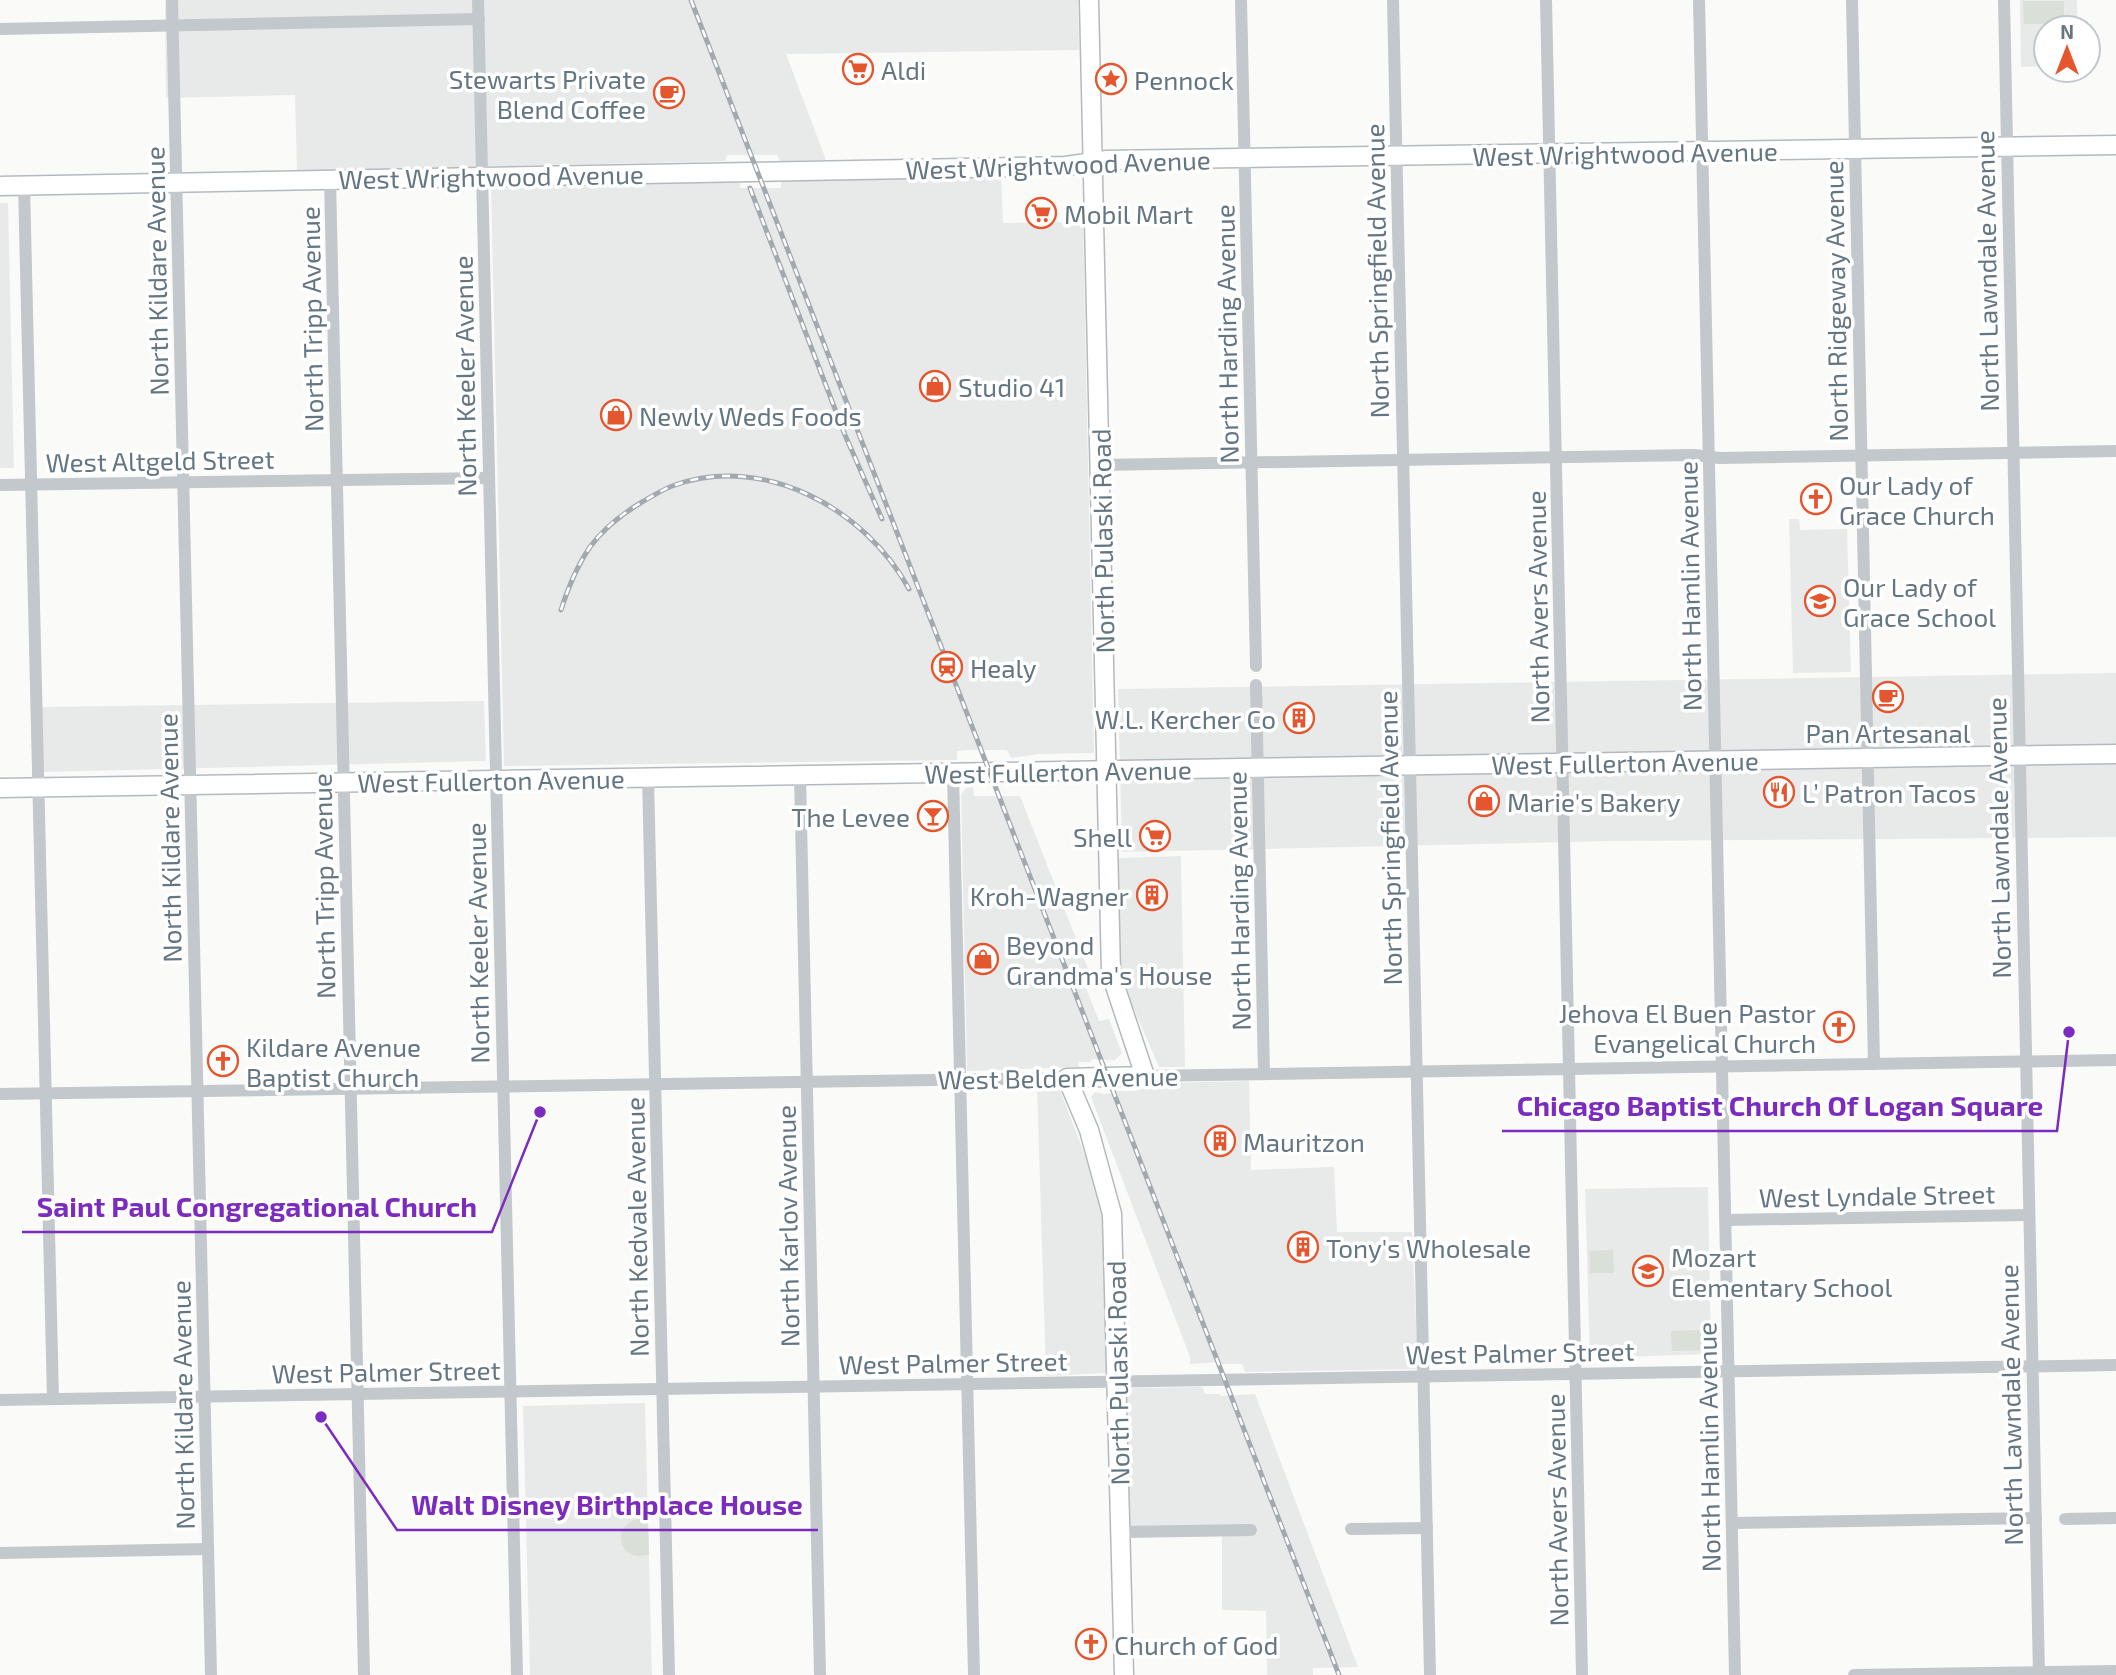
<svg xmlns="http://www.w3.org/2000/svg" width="2116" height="1675" font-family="'Exo 2',sans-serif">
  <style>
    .built { fill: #e8e9e9 }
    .green { fill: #dadfd7 }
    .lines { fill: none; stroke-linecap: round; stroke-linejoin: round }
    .secondary-casing { stroke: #b3babf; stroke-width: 21 }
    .street { stroke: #c3c8cc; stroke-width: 12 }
    .secondary { stroke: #fff; stroke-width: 18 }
    .rail-casing { stroke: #a2aab0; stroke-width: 5 }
    .rail { stroke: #fff; stroke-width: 2.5; stroke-dasharray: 8; stroke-linecap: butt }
    .labels { text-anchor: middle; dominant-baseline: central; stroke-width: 7; stroke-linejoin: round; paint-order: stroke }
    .poi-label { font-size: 26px; fill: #657683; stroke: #fff; text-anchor: start }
    .street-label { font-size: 26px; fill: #657683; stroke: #fff }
    .leader { fill: none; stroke: #7b2cbf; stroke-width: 2.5 }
    .callout-dot { fill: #7b2cbf; stroke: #fff; stroke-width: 2.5 }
    .callout-label { font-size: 28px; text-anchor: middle; font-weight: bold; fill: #7b2cbf; stroke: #fff; stroke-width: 7; stroke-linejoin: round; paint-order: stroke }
  </style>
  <rect width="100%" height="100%" fill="#fafaf8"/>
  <g class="built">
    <path d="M 165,0 L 1078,0 L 1079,50 L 786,54 L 826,160 L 780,161 L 777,155 L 727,155 L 725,161 L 297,171 L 295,95 L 166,98 Z"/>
    <path d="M 2020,0 L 2077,0 L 2078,28 L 2046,28 L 2046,66 L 2021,67 Z"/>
    <path d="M 1001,177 L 1003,223 L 1083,222 L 1094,753 L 1039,754 L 1011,758 L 1007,750 L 972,750 L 957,751 L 957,760 L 504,766 L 491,185 L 740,182 L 740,188 L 781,188 L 781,181 Z"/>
    <path d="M 0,203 L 8,203 L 14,468 L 0,468 Z"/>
    <path d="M 1789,519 L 1799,519 L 1800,530 L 1847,529 L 1851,672 L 1793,673 Z"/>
    <path d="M 2116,673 L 2116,837 L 1615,841 L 1122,852 L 1118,689 Z"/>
    <path d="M 484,701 L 486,761 L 43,772 L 42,707 Z"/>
    <path d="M 973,787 L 974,796 L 1020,796 L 1094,984 L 1086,988 L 1099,1021 L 1109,1019 L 1122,1053 L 1115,1060 L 1094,1059 L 1091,1060 L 1091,1062 L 1078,1062 L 1079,1067 L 967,1071 L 961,794 L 966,788 Z"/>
    <path d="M 1181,856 L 1185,1067 L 1159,1067 L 1120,977 L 1119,858 Z"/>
    <path d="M 1249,1081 L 1251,1170 L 1334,1167 L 1337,1232 L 1412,1232 L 1418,1369 L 1245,1372 L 1242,1364 L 1222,1364 L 1220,1362 L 1190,1364 L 1190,1357 L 1091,1097 L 1095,1092 L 1104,1094 L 1116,1093 L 1116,1091 L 1137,1091 L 1136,1086 L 1163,1083 Z"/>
    <path d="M 1058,1085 L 1104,1205 L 1107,1373 L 1046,1376 L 1037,1086 Z"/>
    <path d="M 1708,1187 L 1711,1354 L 1590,1358 L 1585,1189 Z"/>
    <path d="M 1202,1387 L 1205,1394 L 1220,1394 L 1221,1396 L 1255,1394 L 1358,1667 L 1313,1668 L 1313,1675 L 1267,1675 L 1266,1611 L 1222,1610 L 1222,1535 L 1127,1538 L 1127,1388 Z"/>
    <path d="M 645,1403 L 652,1675 L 530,1675 L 523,1406 Z"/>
  </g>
  <g class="green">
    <path d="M 2023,1 L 2064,1 L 2064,24 L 2024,24 Z"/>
    <path d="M 1613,1250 L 1614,1273 L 1590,1273 L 1589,1251 Z"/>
    <path d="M 1705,1330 L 1706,1350 L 1672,1351 L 1671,1331 Z"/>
    <path d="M 638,1519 L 648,1522 L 649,1554 C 621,1565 608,1527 638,1519 Z"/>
  </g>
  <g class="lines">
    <g class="secondary-casing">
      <g id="secondary">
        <path d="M 1089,0 L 1111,974 L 1145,1076 L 1067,1078 L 1089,1130 L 1112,1214 L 1124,1675"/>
        <path d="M 0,186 L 1066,166 L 1107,160 L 2116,145"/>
        <path d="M 0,788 L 2116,754"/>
      </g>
    </g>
    <g class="street">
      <path d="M 172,0 L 211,1675"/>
      <path d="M 478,0 L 517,1675"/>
      <path d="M 1241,0 L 1256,666"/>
      <path d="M 1393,0 L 1430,1675"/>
      <path d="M 1546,0 L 1582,1675"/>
      <path d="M 1699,0 L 1735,1675"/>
      <path d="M 1852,0 L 1874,1064"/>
      <path d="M 2004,0 L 2039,1675"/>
      <path d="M 0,29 L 479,19"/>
      <path d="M 330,179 L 364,1675"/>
      <path d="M 24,185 L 53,1399"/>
      <path d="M 1100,465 L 1694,455 L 1720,458 L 2116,451"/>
      <path d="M 0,485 L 489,478"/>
      <path d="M 1256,685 L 1264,1074"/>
      <path d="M 953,773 L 974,1675"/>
      <path d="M 800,776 L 820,1675"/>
      <path d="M 648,778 L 669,1675"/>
      <path d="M 1145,1076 L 2116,1060"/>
      <path d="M 0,1094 L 1067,1078"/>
      <path d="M 1726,1220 L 2029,1215"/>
      <path d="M 0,1400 L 2116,1365"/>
      <path d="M 2065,1519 L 2116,1518"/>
      <path d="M 1732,1523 L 2036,1518"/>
      <path d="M 1351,1529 L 1427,1528"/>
      <path d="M 1120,1532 L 1251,1530"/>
      <path d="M 0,1553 L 208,1549"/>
      <path d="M 1854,1675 L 2116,1671"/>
    </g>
    <use href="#secondary" class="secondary"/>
    <g class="rail-casing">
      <g id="rail">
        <path d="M 691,0 L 1339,1675"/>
        <path d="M 750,188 L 845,435 L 882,519"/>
        <path d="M 561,610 C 568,588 577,566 590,547 C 604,528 622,514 642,502 C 653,496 663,489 675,485 C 765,453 866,510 909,589"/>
      </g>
    </g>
    <use href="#rail" class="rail"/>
  </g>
  <defs>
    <g id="supermarket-ring" transform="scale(1.575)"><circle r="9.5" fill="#fff" stroke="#e4572e" stroke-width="1.5"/><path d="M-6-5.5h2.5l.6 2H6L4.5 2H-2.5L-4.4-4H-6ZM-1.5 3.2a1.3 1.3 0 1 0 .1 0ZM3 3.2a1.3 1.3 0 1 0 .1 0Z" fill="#e4572e"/></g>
    <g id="sight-ring" transform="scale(1.575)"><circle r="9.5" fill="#fff" stroke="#e4572e" stroke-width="1.5"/><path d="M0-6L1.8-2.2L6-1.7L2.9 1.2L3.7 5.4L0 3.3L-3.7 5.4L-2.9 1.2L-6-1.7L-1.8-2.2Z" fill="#e4572e"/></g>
    <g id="cafe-ring" transform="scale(1.575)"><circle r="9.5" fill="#fff" stroke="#e4572e" stroke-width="1.5"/><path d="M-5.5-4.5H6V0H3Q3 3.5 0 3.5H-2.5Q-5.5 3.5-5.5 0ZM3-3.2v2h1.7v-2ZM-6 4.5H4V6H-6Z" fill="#e4572e"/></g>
    <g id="shop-ring" transform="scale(1.575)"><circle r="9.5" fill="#fff" stroke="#e4572e" stroke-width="1.5"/><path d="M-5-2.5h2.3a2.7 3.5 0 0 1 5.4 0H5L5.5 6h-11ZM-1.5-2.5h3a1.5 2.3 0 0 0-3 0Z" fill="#e4572e"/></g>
    <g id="church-ring" transform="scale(1.575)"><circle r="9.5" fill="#fff" stroke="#e4572e" stroke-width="1.5"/><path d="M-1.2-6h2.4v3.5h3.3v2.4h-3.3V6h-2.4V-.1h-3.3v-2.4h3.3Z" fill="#e4572e"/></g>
    <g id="school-ring" transform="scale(1.575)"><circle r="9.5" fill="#fff" stroke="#e4572e" stroke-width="1.5"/><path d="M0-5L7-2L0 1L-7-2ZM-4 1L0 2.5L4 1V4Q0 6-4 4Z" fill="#e4572e"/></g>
    <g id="station-ring" transform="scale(1.575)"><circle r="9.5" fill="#fff" stroke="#e4572e" stroke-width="1.5"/><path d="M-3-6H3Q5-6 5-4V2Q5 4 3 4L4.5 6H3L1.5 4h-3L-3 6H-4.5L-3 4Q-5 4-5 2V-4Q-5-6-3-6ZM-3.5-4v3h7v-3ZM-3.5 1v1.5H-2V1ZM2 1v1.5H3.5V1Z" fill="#e4572e"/></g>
    <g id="building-ring" transform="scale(1.575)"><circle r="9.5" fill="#fff" stroke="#e4572e" stroke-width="1.5"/><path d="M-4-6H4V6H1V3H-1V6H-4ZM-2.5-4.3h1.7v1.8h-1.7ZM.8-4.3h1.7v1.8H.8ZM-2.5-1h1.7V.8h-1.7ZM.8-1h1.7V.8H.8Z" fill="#e4572e"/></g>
    <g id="restaurant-ring" transform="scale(1.575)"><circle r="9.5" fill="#fff" stroke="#e4572e" stroke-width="1.5"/><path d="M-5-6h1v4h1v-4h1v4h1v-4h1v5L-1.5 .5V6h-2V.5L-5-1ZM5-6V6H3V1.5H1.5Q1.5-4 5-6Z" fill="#e4572e"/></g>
    <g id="bar-ring" transform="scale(1.575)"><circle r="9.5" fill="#fff" stroke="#e4572e" stroke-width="1.5"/><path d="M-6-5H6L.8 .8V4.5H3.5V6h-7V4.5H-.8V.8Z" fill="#e4572e"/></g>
  </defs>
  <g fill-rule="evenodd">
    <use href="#supermarket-ring" x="858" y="69"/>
    <use href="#sight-ring" x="1111" y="79"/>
    <use href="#cafe-ring" x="669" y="93"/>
    <use href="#supermarket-ring" x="1041" y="213"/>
    <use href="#shop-ring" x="935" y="386"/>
    <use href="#shop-ring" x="616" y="415"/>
    <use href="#church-ring" x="1816" y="499"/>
    <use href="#school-ring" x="1820" y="601"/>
    <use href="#station-ring" x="947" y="667"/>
    <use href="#cafe-ring" x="1888" y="697"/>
    <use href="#building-ring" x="1299" y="718"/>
    <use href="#restaurant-ring" x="1779" y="792"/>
    <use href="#shop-ring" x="1484" y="801"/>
    <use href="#bar-ring" x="933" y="816"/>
    <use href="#supermarket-ring" x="1155" y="836"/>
    <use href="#building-ring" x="1152" y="895"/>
    <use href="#shop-ring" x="983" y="959"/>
    <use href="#church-ring" x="1839" y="1027"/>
    <use href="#church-ring" x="223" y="1061"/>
    <use href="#building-ring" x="1220" y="1141"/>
    <use href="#building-ring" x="1303" y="1247"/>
    <use href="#school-ring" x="1648" y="1271"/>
    <use href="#church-ring" x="1091" y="1644"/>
  </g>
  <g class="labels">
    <g class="poi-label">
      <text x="881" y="69">Aldi</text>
      <text x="646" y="78" text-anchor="end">Stewarts Private<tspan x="646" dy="30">Blend Coffee</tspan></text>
      <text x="1134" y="79">Pennock</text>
      <text x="1064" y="213">Mobil Mart</text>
      <text x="958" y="386">Studio 41</text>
      <text x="639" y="415">Newly Weds Foods</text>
      <text x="1839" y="484">Our Lady of<tspan x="1839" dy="30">Grace Church</tspan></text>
      <text x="1843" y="586">Our Lady of<tspan x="1843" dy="30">Grace School</tspan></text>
      <text x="970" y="667">Healy</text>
      <text x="1276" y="718" text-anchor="end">W.L. Kercher Co</text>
      <text x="1888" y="732" text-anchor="middle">Pan Artesanal</text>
      <text x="1802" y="792">L’ Patron Tacos</text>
      <text x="1507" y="801">Marie's Bakery</text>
      <text x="910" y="816" text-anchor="end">The Levee</text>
      <text x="1132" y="836" text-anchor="end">Shell</text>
      <text x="1129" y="895" text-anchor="end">Kroh-Wagner</text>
      <text x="1006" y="944">Beyond<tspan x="1006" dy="30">Grandma's House</tspan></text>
      <text x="1816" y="1012" text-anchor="end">Jehova El Buen Pastor<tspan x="1816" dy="30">Evangelical Church</tspan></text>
      <text x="246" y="1046">Kildare Avenue<tspan x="246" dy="30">Baptist Church</tspan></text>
      <text x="1243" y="1141">Mauritzon</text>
      <text x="1326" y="1247">Tony's Wholesale</text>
      <text x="1671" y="1256">Mozart<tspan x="1671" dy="30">Elementary School</tspan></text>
      <text x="1114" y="1644">Church of God</text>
    </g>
    <g class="street-label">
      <text transform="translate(1625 153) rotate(-1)">West Wrightwood Avenue</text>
      <text transform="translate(1058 164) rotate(-2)">West Wrightwood Avenue</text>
      <text transform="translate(491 176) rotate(-1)">West Wrightwood Avenue</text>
      <text transform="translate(156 271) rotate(-91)">North Kildare Avenue</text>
      <text transform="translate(1376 271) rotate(-91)">North Springfield Avenue</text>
      <text transform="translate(1986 271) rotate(-91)">North Lawndale Avenue</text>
      <text transform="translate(1835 301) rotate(-91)">North Ridgeway Avenue</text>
      <text transform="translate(311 319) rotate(-91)">North Tripp Avenue</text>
      <text transform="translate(1226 334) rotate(-91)">North Harding Avenue</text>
      <text transform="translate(464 376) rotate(-91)">North Keeler Avenue</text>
      <text transform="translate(160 460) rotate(-1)">West Altgeld Street</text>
      <text transform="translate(1102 541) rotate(-91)">North Pulaski Road</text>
      <text transform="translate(1689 586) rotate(-91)">North Hamlin Avenue</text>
      <text transform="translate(1537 607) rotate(-91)">North Avers Avenue</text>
      <text transform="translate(1625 762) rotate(-1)">West Fullerton Avenue</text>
      <text transform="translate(1058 771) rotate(-1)">West Fullerton Avenue</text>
      <text transform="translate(491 780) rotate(-1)">West Fullerton Avenue</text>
      <text transform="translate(169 838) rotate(-91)">North Kildare Avenue</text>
      <text transform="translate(1389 838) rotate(-91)">North Springfield Avenue</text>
      <text transform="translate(1998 838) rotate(-91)">North Lawndale Avenue</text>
      <text transform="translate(323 886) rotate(-91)">North Tripp Avenue</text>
      <text transform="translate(1238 901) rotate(-91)">North Harding Avenue</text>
      <text transform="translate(477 943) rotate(-91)">North Keeler Avenue</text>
      <text transform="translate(1058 1077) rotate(-1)">West Belden Avenue</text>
      <text transform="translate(1877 1195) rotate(-1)">West Lyndale Street</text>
      <text transform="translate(787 1226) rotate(-91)">North Karlov Avenue</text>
      <text transform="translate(636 1227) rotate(-91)">North Kedvale Avenue</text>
      <text transform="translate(1520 1352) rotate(-1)">West Palmer Street</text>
      <text transform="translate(953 1362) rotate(-1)">West Palmer Street</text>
      <text transform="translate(386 1371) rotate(-1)">West Palmer Street</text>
      <text transform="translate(1117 1373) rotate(-91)">North Pulaski Road</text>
      <text transform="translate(182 1405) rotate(-91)">North Kildare Avenue</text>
      <text transform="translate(2010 1405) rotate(-91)">North Lawndale Avenue</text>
      <text transform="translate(1708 1447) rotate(-91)">North Hamlin Avenue</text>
      <text transform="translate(1556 1510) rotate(-91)">North Avers Avenue</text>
    </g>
  </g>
  <path class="leader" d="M2069 1032L2057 1131H1502M540 1112L492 1232H22M321 1417L397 1530H818"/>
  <g class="callout-dot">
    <circle cx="2069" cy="1032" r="7"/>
    <circle cx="540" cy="1112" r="7"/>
    <circle cx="321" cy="1417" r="7"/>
  </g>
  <g class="callout-label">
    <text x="1780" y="1116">Chicago Baptist Church Of Logan Square</text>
    <text x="257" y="1217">Saint Paul Congregational Church</text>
    <text x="607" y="1515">Walt Disney Birthplace House</text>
  </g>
  <g transform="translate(2067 49)"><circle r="33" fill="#ffffff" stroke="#c1c8cd" stroke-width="2"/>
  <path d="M0-5L12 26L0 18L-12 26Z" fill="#e4572e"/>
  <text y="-10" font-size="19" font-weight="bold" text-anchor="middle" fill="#657683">N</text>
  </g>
</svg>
